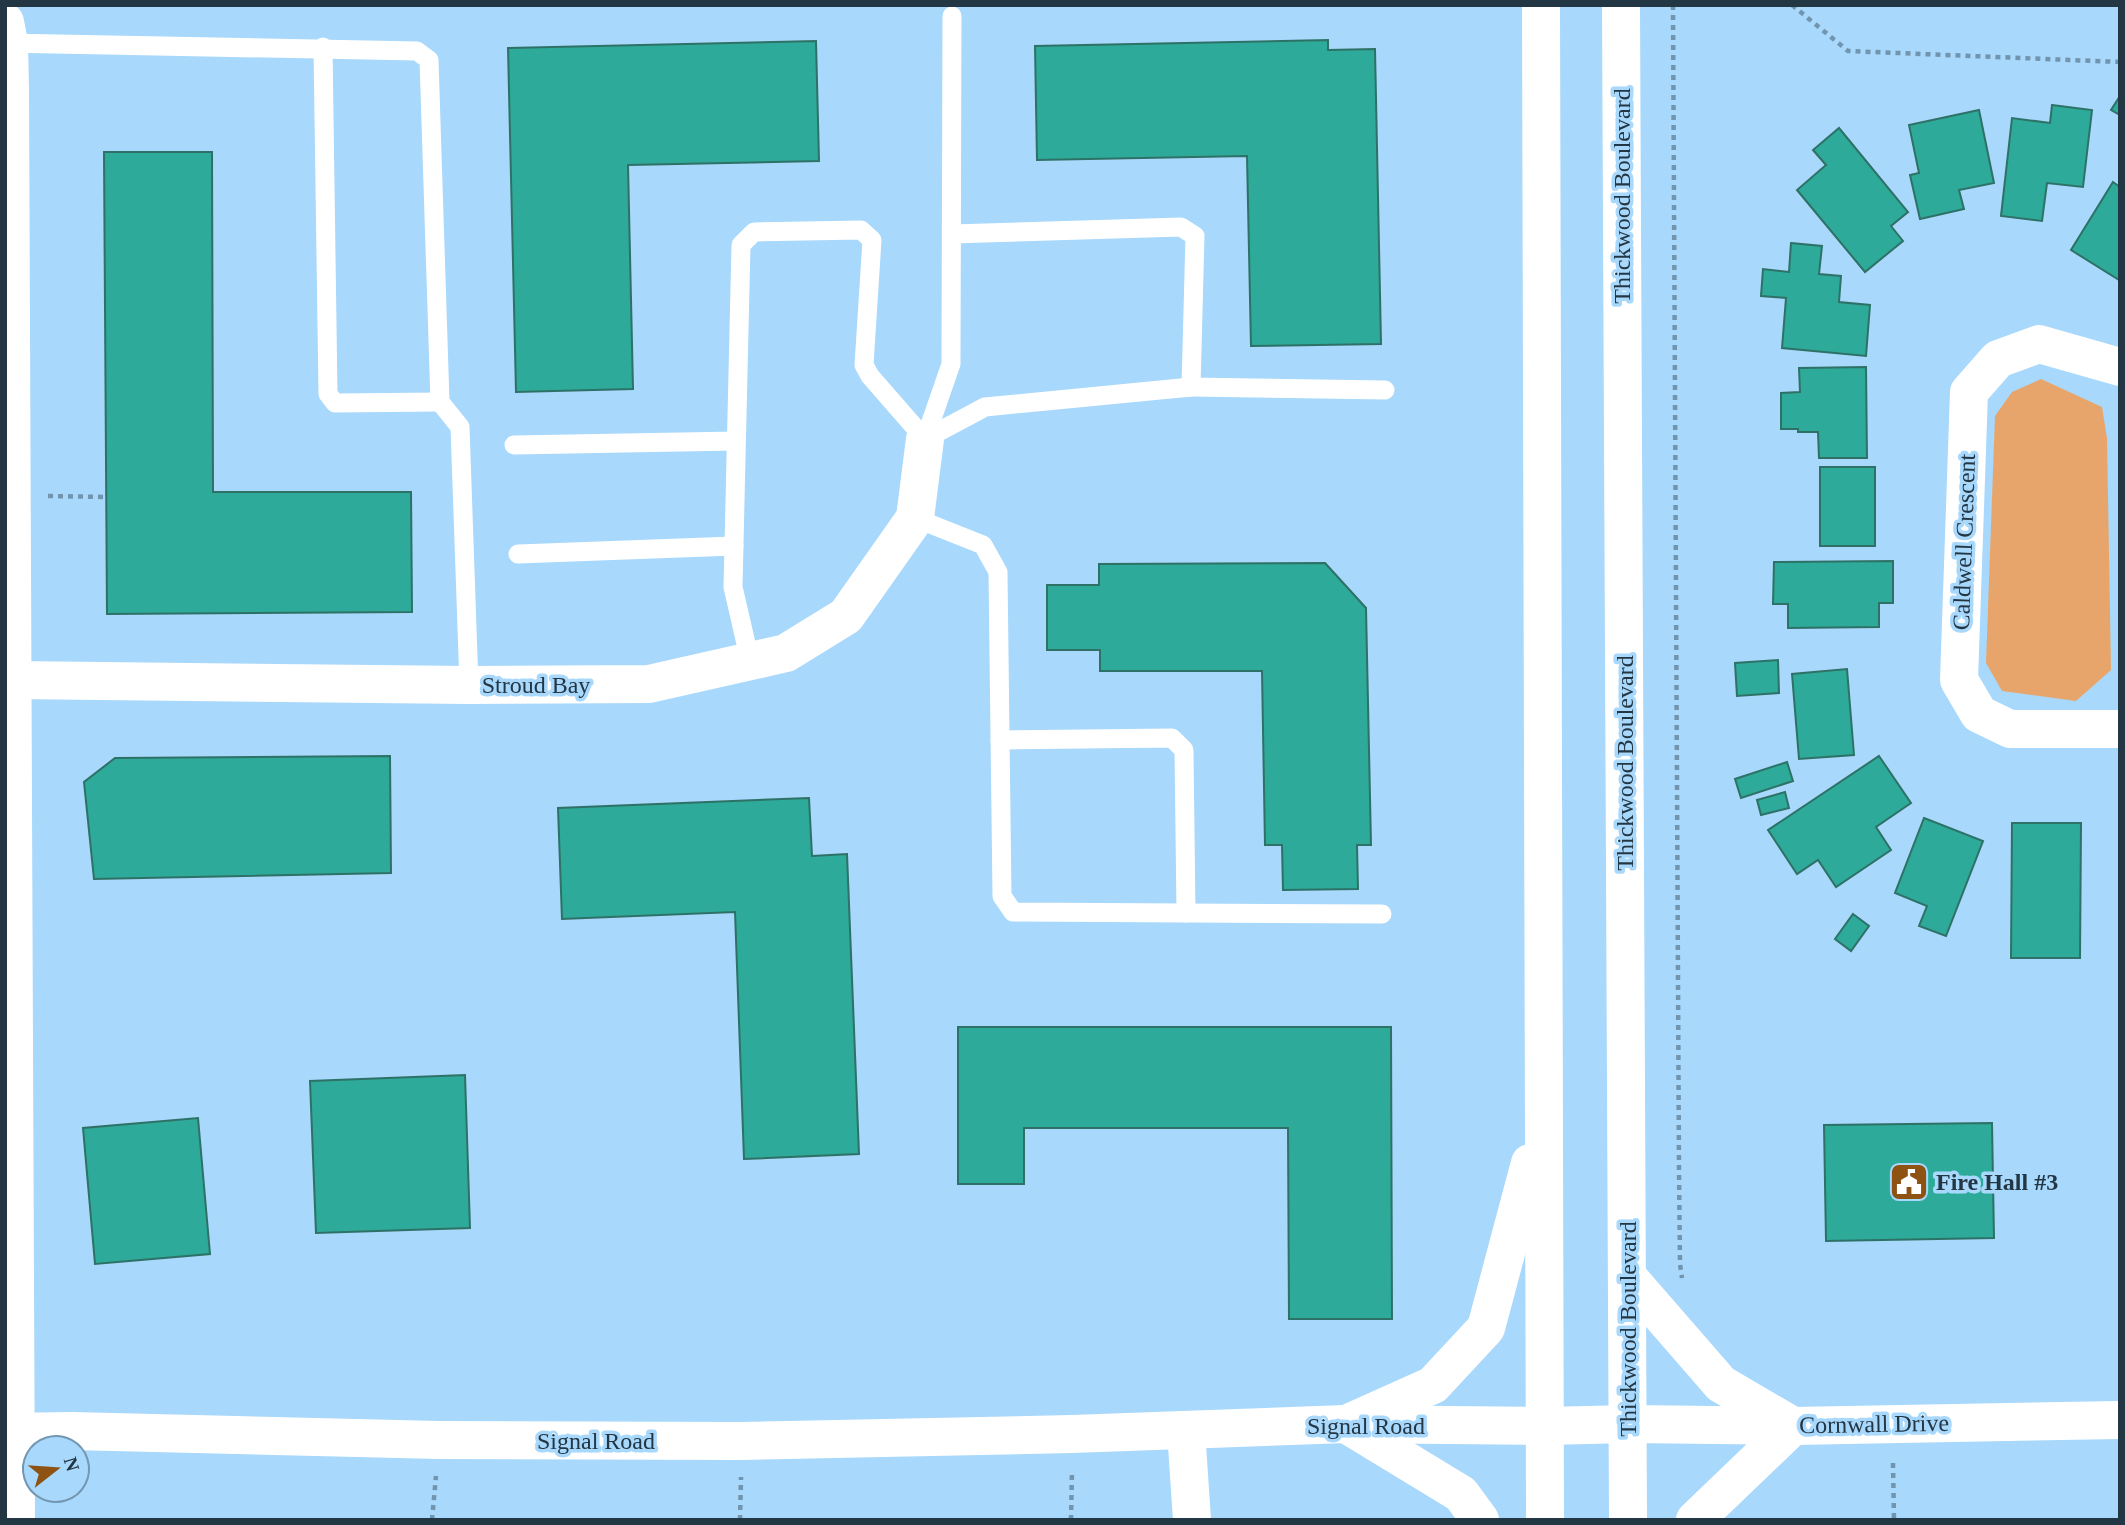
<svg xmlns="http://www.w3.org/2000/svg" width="2125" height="1525" font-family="'Times New Roman',serif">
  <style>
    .green { fill: #e8a56b }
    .building { fill: #2daa99; stroke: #2e7167; stroke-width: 2 }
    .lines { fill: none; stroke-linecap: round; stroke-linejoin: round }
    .path { stroke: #7195af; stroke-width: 4.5; stroke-dasharray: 5 5; stroke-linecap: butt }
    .service { stroke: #fff; stroke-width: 19 }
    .minor { stroke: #fff; stroke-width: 38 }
    .tertiary { stroke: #fff; stroke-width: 38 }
    .secondary { stroke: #fff; stroke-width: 38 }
    .labels { text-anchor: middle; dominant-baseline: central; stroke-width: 7; stroke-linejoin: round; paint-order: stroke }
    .street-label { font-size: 24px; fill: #233644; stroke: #a8d8fb }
    .poi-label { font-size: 24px; font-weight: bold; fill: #233644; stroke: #a8d8fb; text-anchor: start }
  </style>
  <rect width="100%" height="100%" fill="#a8d8fb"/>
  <path class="green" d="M 2041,379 L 2102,407 L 2107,438 L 2111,670 L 2076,701 L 2002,691 L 1986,663 L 1995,416 L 2012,392 Z"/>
  <g class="building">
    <path d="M 1328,40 L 1328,50 L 1375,49 L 1381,344 L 1251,346 L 1247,156 L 1037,160 L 1035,46 Z"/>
    <path d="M 816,41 L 819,161 L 628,165 L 633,389 L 516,392 L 508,48 Z"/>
    <path d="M 2120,96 L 2120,115 L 2111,110 Z"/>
    <path d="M 2052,105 L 2092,110 L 2083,187 L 2047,183 L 2042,221 L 2001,216 L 2012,118 L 2050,123 Z"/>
    <path d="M 1979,110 L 1994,183 L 1959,190 L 1964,209 L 1920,219 L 1910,175 L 1919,173 L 1909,125 Z"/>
    <path d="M 1839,128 L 1908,212 L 1891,226 L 1903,241 L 1865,272 L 1797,190 L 1826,165 L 1813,150 Z"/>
    <path d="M 104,152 L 212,152 L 213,492 L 411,492 L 412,612 L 107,614 Z"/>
    <path d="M 2113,182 L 2120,187 L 2119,280 L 2071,250 Z"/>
    <path d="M 1791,243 L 1822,246 L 1819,274 L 1841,276 L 1839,302 L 1870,305 L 1866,356 L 1782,348 L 1786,298 L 1761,296 L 1763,269 L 1789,272 Z"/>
    <path d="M 1866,367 L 1867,458 L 1819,458 L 1818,432 L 1798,432 L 1798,429 L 1781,429 L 1781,393 L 1800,392 L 1799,368 Z"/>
    <rect x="1820" y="467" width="55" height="79"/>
    <path d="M 1893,561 L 1893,603 L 1879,603 L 1879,627 L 1788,628 L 1788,604 L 1773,604 L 1774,562 Z"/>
    <path d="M 1325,563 L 1366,608 L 1371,845 L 1357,845 L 1358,889 L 1283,890 L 1282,845 L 1265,845 L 1262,671 L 1100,671 L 1100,650 L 1047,650 L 1047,585 L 1099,585 L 1099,564 Z"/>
    <path d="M 1778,660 L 1779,693 L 1737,696 L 1735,663 Z"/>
    <path d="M 1847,669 L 1854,755 L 1799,759 L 1792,674 Z"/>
    <path d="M 390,756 L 391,873 L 94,879 L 84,782 L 115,758 Z"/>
    <path d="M 1879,756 L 1911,803 L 1876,827 L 1891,850 L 1836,887 L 1818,860 L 1797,874 L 1768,830 Z"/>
    <path d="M 1787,762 L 1793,781 L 1741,798 L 1735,779 Z"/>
    <path d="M 1785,792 L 1789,808 L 1761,815 L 1757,800 Z"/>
    <path d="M 809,798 L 812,856 L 847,854 L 859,1154 L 744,1159 L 735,912 L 562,919 L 558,808 Z"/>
    <path d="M 1924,818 L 1983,841 L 1946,936 L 1919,926 L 1927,906 L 1895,893 Z"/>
    <path d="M 2012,823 L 2081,823 L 2080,958 L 2011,958 Z"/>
    <path d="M 1853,914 L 1869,926 L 1851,951 L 1835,939 Z"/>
    <path d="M 958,1027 L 1391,1027 L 1392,1319 L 1289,1319 L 1288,1128 L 1024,1128 L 1024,1184 L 958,1184 Z"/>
    <path d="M 465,1075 L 470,1228 L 316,1233 L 310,1081 Z"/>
    <path d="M 198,1118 L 210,1254 L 95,1264 L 83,1128 Z"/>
    <path d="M 1992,1123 L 1994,1238 L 1826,1241 L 1824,1125 Z"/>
  </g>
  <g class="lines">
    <g class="path">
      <path d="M 1673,5 L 1679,1171 L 1680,1264 L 1682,1278"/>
      <path d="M 1792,5 L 1848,51 L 2120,62"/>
      <path d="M 48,496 L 107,497"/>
      <path d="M 1893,1463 L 1894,1520"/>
      <path d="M 432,1520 L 436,1476"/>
      <path d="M 740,1520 L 741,1477"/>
      <path d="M 1071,1520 L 1072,1470"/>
    </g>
    <g class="service">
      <path d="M 5,43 L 417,51 L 429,60 L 440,402 L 460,427 L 469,685"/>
      <path d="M 323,47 L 328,394 L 335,403 L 440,402"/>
      <path d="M 952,234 L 1181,227 L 1195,236 L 1191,387 L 1385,390"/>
      <path d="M 925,439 L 951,364 L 952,16"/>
      <path d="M 925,439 L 985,407 L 1191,387"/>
      <path d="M 514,445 L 736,441"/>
      <path d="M 915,518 L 983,545 L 998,572 L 1002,896 L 1013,912 L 1382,914"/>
      <path d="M 518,554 L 734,546"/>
      <path d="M 750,661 L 733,587 L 741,245 L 754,232 L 861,230 L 872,240 L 864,365 L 870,376 L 925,439"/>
      <path d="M 1000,740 L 1172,738 L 1184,750 L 1186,913"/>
    </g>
    <g class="minor">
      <path d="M 5,22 L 9,43 L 10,89 L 16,1520"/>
      <path d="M 2120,367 L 2039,344 L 1998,359 L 1969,392 L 1959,680 L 1979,714 L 2010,729 L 2120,729"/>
      <path d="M 13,680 L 469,685 L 649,684 L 786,653 L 846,616 L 915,518 L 925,439"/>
      <path d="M 1628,1424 L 1793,1426 L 2120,1420"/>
      <path d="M 1186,1430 L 1192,1520"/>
    </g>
    <path class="tertiary" d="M 5,1432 L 72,1431 L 439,1440 L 741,1441 L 1072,1434 L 1346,1424 L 1546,1426 L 1628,1424"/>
    <g class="secondary">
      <path d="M 1541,5 L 1545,1520"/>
      <path d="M 1621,5 L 1628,1520"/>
      <path d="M 1628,1277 L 1721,1384 L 1793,1426 L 1695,1520"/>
      <path d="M 1346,1424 L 1433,1385 L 1486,1328 L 1530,1163"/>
      <path d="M 1346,1424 L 1461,1494 L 1480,1520"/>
    </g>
  </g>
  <defs>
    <g id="civic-square" transform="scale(2.0125)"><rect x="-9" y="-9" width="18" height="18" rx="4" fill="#8e5212" stroke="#a8d8fb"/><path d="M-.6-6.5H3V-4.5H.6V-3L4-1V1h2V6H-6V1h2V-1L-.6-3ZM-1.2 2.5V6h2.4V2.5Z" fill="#fff"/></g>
  </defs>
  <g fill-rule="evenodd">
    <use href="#civic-square" x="1909" y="1182"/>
  </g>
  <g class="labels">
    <g class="street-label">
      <text transform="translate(1622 196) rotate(-90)">Thickwood Boulevard</text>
      <text transform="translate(1964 542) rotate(-88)">Caldwell Crescent</text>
      <text x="536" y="685">Stroud Bay</text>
      <text transform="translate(1625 763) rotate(-90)">Thickwood Boulevard</text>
      <text transform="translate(1628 1329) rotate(-90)">Thickwood Boulevard</text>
      <text transform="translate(1874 1424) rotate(-1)">Cornwall Drive</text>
      <text x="1366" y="1426">Signal Road</text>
      <text x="596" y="1441">Signal Road</text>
    </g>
    <g class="poi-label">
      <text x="1936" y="1182">Fire Hall #3</text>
    </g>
  </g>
  <rect width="2125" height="1525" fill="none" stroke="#233644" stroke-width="14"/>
  <g transform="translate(56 1469) rotate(73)"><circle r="33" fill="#a8d8fb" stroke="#7397b2" stroke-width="2"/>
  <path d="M0-5L12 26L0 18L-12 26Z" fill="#8e5212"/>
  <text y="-10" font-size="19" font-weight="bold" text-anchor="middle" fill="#233644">N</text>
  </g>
</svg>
